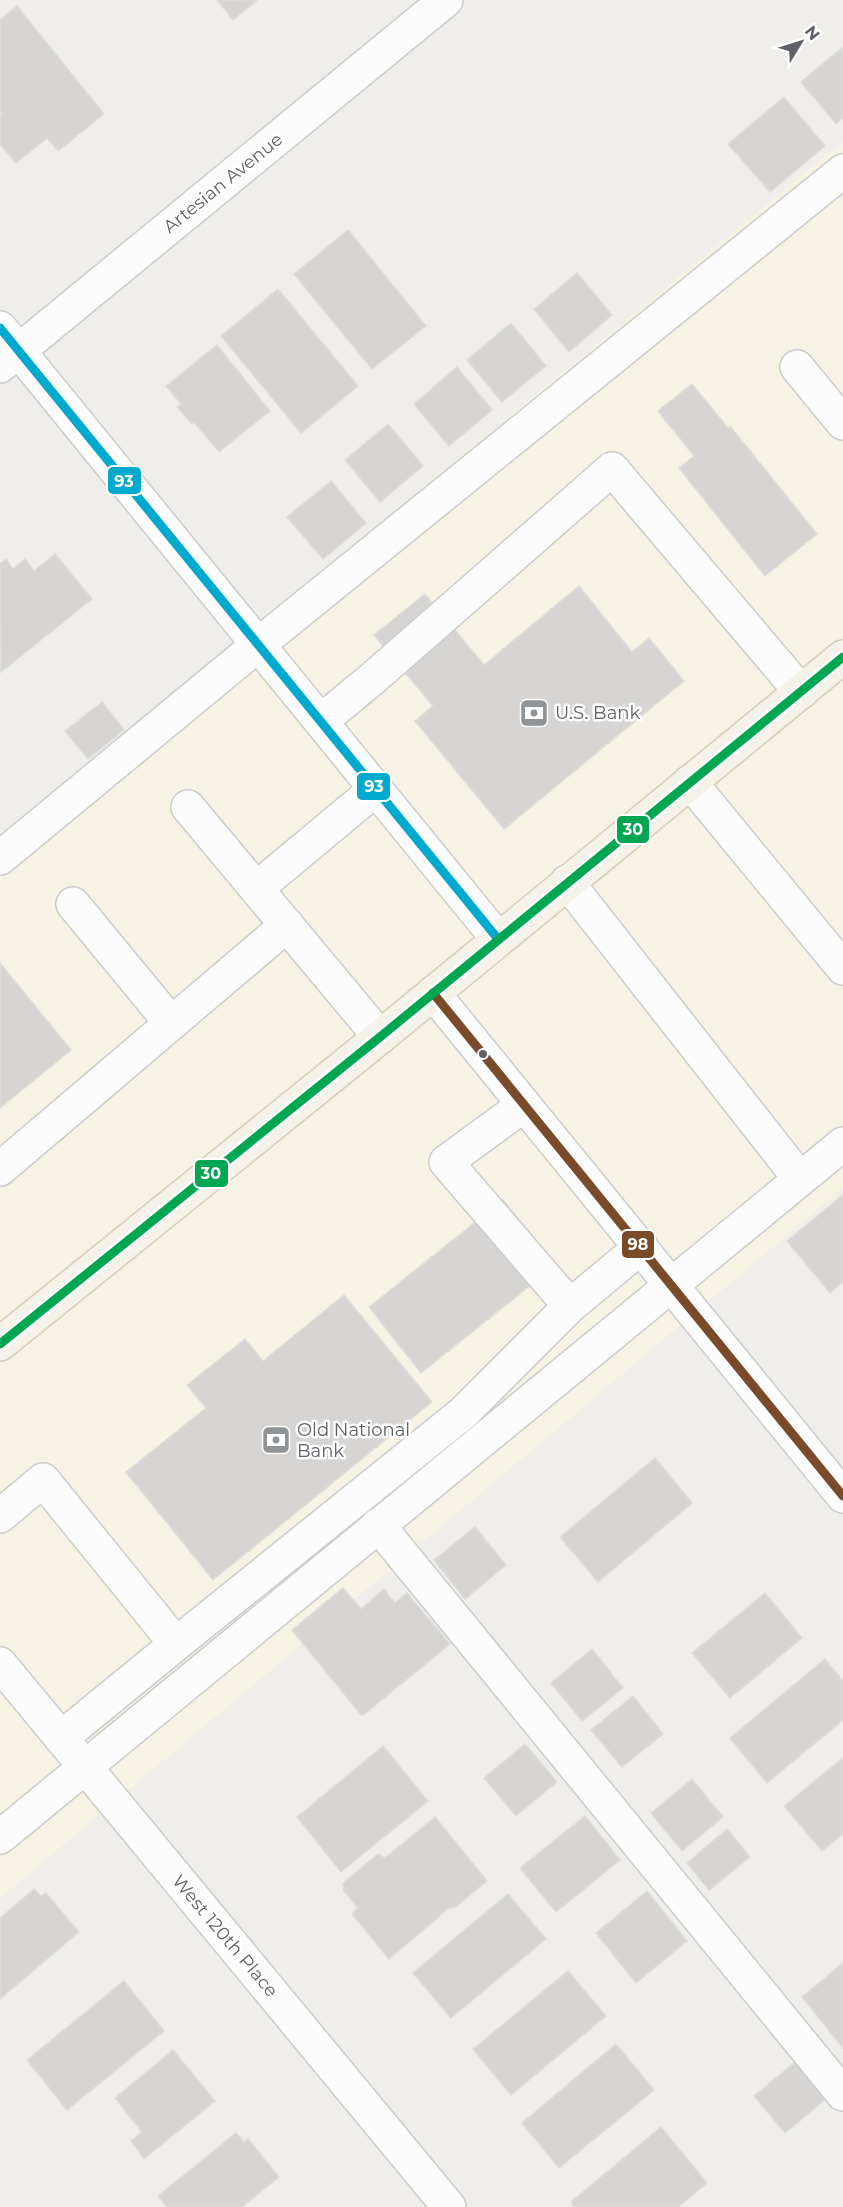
<svg xmlns="http://www.w3.org/2000/svg" width="843" height="2207" font-family="Montserrat,sans-serif">
  <style>
    .commercial { fill: #f7f3e4 }
    .building { fill: #d6d5d3; stroke: #deddd9; stroke-width: 1.5 }
    .lines { fill: none; stroke-linecap: round; stroke-linejoin: round }
    .minor-casing { stroke: #cbcccc; stroke-width: 36 }
    .major-casing { stroke: #d7ceb8; stroke-width: 36 }
    .minor { stroke: #fdfcfc; stroke-width: 33 }
    .major { stroke: #f4f2e9; stroke-width: 33 }
    .bus-1-casing { stroke: #fff; stroke-width: 14 }
    .bus-2-casing { stroke: #fff; stroke-width: 14 }
    .bus-3-casing { stroke: #fff; stroke-width: 14 }
    .bus-1 { stroke: #00a9ce; stroke-width: 9 }
    .bus-2 { stroke: #7a4b2a; stroke-width: 9 }
    .bus-3 { stroke: #00a651; stroke-width: 9 }
    .bus-dot { fill: #5f6368; stroke: #fff; stroke-width: 2 }
    .labels { text-anchor: middle; dominant-baseline: central; stroke-width: 5; stroke-linejoin: round; paint-order: stroke }
    .street-label { font-size: 18px; fill: #5f6368; stroke: #fff }
    .poi-label { font-size: 18px; fill: #5f6368; stroke: #fff; text-anchor: start }
    .line-badge { stroke: #fff; stroke-width: 2 }
    .badge-label { font-size: 16px; text-anchor: middle; font-weight: bold; fill: #fff }
  </style>
  <rect width="100%" height="100%" fill="#efeeea"/>
  <path class="commercial" d="M 843,142 L 843,1188 L 0,1898 L 0,835 Z"/>
  <g class="building">
    <path d="M 217,0 L 257,0 L 233,20 Z"/>
    <path d="M 17,6 L 104,114 L 58,151 L 47,138 L 16,163 L 0,144 L 0,115 L 2,114 L 0,111 L 0,20 Z"/>
    <path d="M 843,47 L 843,118 L 836,124 L 801,82 Z"/>
    <path d="M 784,97 L 825,146 L 770,192 L 728,144 Z"/>
    <path d="M 348,230 L 426,326 L 372,369 L 294,274 Z"/>
    <path d="M 577,273 L 612,315 L 569,352 L 534,309 Z"/>
    <path d="M 278,289 L 358,386 L 301,433 L 221,336 Z"/>
    <path d="M 511,323 L 546,366 L 502,402 L 467,360 Z"/>
    <path d="M 217,345 L 270,411 L 219,452 L 194,422 L 192,424 L 177,407 L 181,404 L 166,386 Z"/>
    <path d="M 457,367 L 492,410 L 449,446 L 414,404 Z"/>
    <path d="M 692,384 L 728,428 L 730,426 L 817,534 L 765,576 L 679,468 L 694,456 L 658,411 Z"/>
    <path d="M 388,424 L 423,466 L 380,502 L 345,460 Z"/>
    <path d="M 331,481 L 366,523 L 323,559 L 287,517 Z"/>
    <path d="M 55,554 L 92,599 L 1,672 L 0,564 L 6,559 L 13,569 L 25,559 L 34,571 Z"/>
    <path d="M 579,586 L 632,652 L 649,638 L 684,681 L 504,829 L 415,721 L 433,706 L 374,635 L 425,594 L 484,665 Z"/>
    <path d="M 102,702 L 124,730 L 88,759 L 65,731 Z"/>
    <path d="M 0,963 L 71,1050 L 0,1108 Z"/>
    <path d="M 843,1195 L 843,1282 L 830,1293 L 787,1241 Z"/>
    <path d="M 503,1200 L 556,1265 L 421,1373 L 369,1307 Z"/>
    <path d="M 344,1295 L 432,1402 L 213,1580 L 126,1472 L 206,1408 L 187,1385 L 245,1339 L 263,1361 Z"/>
    <path d="M 655,1458 L 692,1503 L 598,1582 L 560,1537 Z"/>
    <path d="M 475,1527 L 506,1565 L 465,1599 L 434,1560 Z"/>
    <path d="M 343,1588 L 361,1609 L 384,1589 L 395,1603 L 407,1593 L 450,1644 L 362,1716 L 292,1630 Z"/>
    <path d="M 765,1593 L 802,1638 L 730,1698 L 692,1653 Z"/>
    <path d="M 592,1649 L 623,1688 L 582,1721 L 551,1683 Z"/>
    <path d="M 825,1659 L 843,1681 L 843,1720 L 767,1783 L 730,1738 Z"/>
    <path d="M 633,1696 L 663,1734 L 622,1767 L 591,1730 Z"/>
    <path d="M 525,1744 L 557,1782 L 516,1816 L 484,1778 Z"/>
    <path d="M 383,1746 L 428,1801 L 341,1872 L 297,1817 Z"/>
    <path d="M 843,1758 L 843,1834 L 822,1851 L 784,1806 Z"/>
    <path d="M 692,1779 L 723,1817 L 682,1851 L 651,1813 Z"/>
    <path d="M 585,1816 L 620,1860 L 556,1912 L 520,1868 Z"/>
    <path d="M 435,1817 L 487,1881 L 454,1908 L 449,1908 L 389,1959 L 352,1914 L 358,1908 L 344,1891 L 343,1883 L 378,1854 L 385,1858 Z"/>
    <path d="M 727,1829 L 750,1857 L 709,1890 L 687,1863 Z"/>
    <path d="M 34,1889 L 41,1896 L 46,1893 L 79,1932 L 0,1999 L 0,1918 Z"/>
    <path d="M 647,1891 L 687,1941 L 636,1983 L 596,1933 Z"/>
    <path d="M 508,1894 L 546,1939 L 451,2018 L 413,1973 Z"/>
    <path d="M 843,1963 L 843,2048 L 802,1997 Z"/>
    <path d="M 568,1971 L 606,2016 L 511,2095 L 473,2049 Z"/>
    <path d="M 124,1981 L 164,2031 L 67,2110 L 27,2060 Z"/>
    <path d="M 616,2044 L 654,2090 L 559,2168 L 522,2123 Z"/>
    <path d="M 173,2050 L 215,2101 L 144,2159 L 131,2141 L 142,2132 L 115,2098 Z"/>
    <path d="M 795,2062 L 826,2099 L 785,2133 L 754,2096 Z"/>
    <path d="M 661,2127 L 707,2183 L 678,2207 L 574,2207 L 571,2202 Z"/>
    <path d="M 236,2133 L 244,2142 L 248,2139 L 279,2177 L 242,2207 L 167,2207 L 158,2196 Z"/>
  </g>
  <g class="lines">
    <g class="minor-casing">
      <g id="minor">
        <path d="M 0,328 L 498,939"/>
        <path d="M 0,366 L 446,0"/>
        <path d="M 797,367 L 843,423"/>
        <path d="M 321,721 L 372,679 L 612,469 L 801,692"/>
        <path d="M 690,782 L 843,968"/>
        <path d="M 188,807 L 380,1037"/>
        <path d="M 0,858 L 259,644 L 843,171"/>
        <path d="M 567,882 L 800,1179"/>
        <path d="M 257,888 L 376,789"/>
        <path d="M 73,904 L 171,1023"/>
        <path d="M 433,993 L 843,1496"/>
        <path d="M 524,1105 L 446,1162 L 570,1306"/>
        <path d="M 0,1169 L 287,925"/>
        <path d="M 0,1516 L 43,1480 L 176,1644 L 463,1413 L 570,1306 L 641,1247"/>
        <path d="M 378,1525 L 843,2094"/>
        <path d="M 0,1664 L 449,2207"/>
        <path d="M 61,1738 L 176,1644"/>
        <path d="M 0,1837 L 843,1144"/>
      </g>
    </g>
    <g class="major-casing">
      <path id="major" d="M 0,1344 L 380,1037 L 843,657"/>
    </g>
    <use href="#minor" class="minor"/>
    <use href="#major" class="major"/>
    <g class="bus-1-casing">
      <path id="bus-1" d="M 0,328 L 498,939"/>
    </g>
    <g class="bus-2-casing">
      <path id="bus-2" d="M 433,993 L 843,1496"/>
    </g>
    <g class="bus-3-casing">
      <path id="bus-3" d="M 0,1344 L 380,1037 L 843,657"/>
    </g>
    <use href="#bus-1" class="bus-1"/>
    <use href="#bus-2" class="bus-2"/>
    <use href="#bus-3" class="bus-3"/>
  </g>
  <defs>
    <g id="bank-square" transform="scale(1.5)"><rect x="-9" y="-9" width="18" height="18" rx="4" fill="#919496" stroke="#fff"/><path d="M-6-4H6V4H-6ZM0-2.3a2.3 2.3 0 1 0 0 4.6a2.3 2.3 0 1 0 0-4.6Z" fill="#fff"/></g>
  </defs>
  <g fill-rule="evenodd">
    <use href="#bank-square" x="534" y="713"/>
    <use href="#bank-square" x="276" y="1440"/>
  </g>
  <circle class="bus-dot" cx="483" cy="1054" r="5"/>
  <g class="labels">
    <g class="street-label">
      <text transform="translate(223 183) rotate(-39)">Artesian Avenue</text>
      <text transform="translate(225 1936) rotate(50)">West 120th Place</text>
    </g>
    <g class="poi-label">
      <text x="555" y="713">U.S. Bank</text>
      <text x="297" y="1430">Old National<tspan x="297" dy="21">Bank</tspan></text>
    </g>
  </g>
  <g class="line-badge">
    <rect x="107" y="466" width="35" height="29" rx="6" fill="#00a9ce"/>
    <rect x="356" y="772" width="35" height="29" rx="6" fill="#00a9ce"/>
    <rect x="616" y="815" width="34" height="29" rx="6" fill="#00a651"/>
    <rect x="194" y="1159" width="35" height="29" rx="6" fill="#00a651"/>
    <rect x="621" y="1230" width="34" height="29" rx="6" fill="#7a4b2a"/>
  </g>
  <g class="badge-label">
    <text x="124" y="487">93</text>
    <text x="374" y="792">93</text>
    <text x="633" y="835">30</text>
    <text x="211" y="1179">30</text>
    <text x="638" y="1250">98</text>
  </g>
  <g transform="translate(801 42) rotate(52)" stroke="#ffffff" stroke-width="4.5" paint-order="stroke">
  <path d="M0-4.5L10 22L0 15L-10 22Z" fill="#5f6368"/>
  <text y="-9" font-size="16" font-weight="bold" text-anchor="middle" fill="#5f6368">N</text>
  </g>
</svg>
